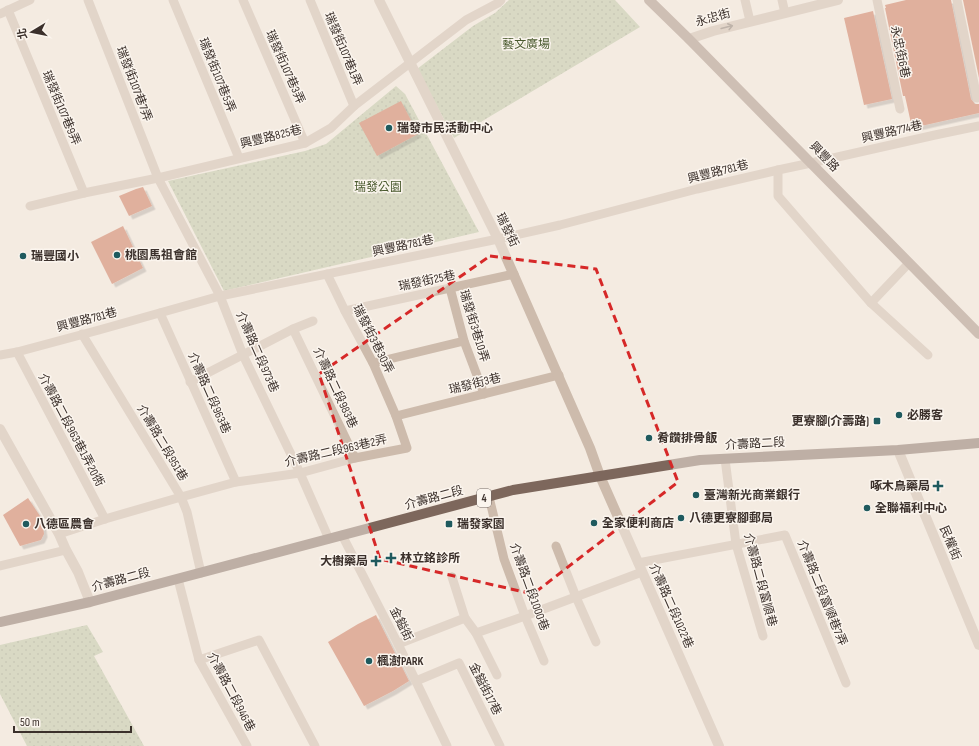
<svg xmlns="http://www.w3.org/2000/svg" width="979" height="746" font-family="'Sofia Sans Condensed','Noto Sans TC',sans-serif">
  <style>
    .park { fill: url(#park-dots) }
    .building { fill: #c8694b; filter: url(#shadow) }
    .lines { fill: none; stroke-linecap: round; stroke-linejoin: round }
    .service { stroke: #cdbbac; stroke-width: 9 }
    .minor { stroke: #cdbbac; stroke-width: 10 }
    .tertiary { stroke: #cdbbac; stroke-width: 10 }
    .secondary { stroke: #a18a7d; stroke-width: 10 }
    .primary { stroke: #7d675c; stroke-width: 10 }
    .oneway { stroke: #7d6f65 }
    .marked { fill: none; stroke: #d62828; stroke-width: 3; stroke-dasharray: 8 5; stroke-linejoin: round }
    .poi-dot { fill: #1f5a5e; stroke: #fbf5ee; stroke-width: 1.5 }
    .labels { text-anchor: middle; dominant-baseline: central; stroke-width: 3; stroke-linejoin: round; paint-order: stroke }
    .shield { fill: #fbf5ee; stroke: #756b66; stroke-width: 1 }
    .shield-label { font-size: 11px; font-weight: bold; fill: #3b302b }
    .street-label { font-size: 12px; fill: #3b302b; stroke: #fbf5ee }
    .park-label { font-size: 12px; fill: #4a5a2e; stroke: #fbf5ee }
    .poi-label { font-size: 12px; font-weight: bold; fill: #3b302b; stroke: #fbf5ee; text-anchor: start }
  </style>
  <defs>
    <pattern id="park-dots" width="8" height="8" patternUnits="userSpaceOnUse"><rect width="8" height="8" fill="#b8c4a0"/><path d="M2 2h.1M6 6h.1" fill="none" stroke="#97a083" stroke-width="1.8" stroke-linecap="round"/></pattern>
    <filter id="shadow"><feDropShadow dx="3.5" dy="3.5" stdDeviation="0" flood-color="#0004"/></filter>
  </defs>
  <rect width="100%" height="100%" fill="#f4ebe1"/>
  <g class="park">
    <path d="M 509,0 L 615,0 L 640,27 L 454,138 L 417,69 L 473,26 L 495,13 Z"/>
    <path d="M 396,86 L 405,94 L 479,232 L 224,291 L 168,181 L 305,151 L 326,144 Z"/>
    <path d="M 87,625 L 103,652 L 94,656 L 144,746 L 27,746 L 0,694 L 0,645 Z"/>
  </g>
  <g class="building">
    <path d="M 906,0 L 951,0 L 971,99 L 975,104 L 979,104 L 979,113 L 912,128 L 905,96 L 903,96 L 885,8 L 886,8 L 885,5 Z"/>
    <path d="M 963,0 L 979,0 L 979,78 Z"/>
    <path d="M 873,11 L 892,99 L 864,105 L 844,18 Z"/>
    <path d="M 401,101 L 418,134 L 377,156 L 359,123 Z"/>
    <path d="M 143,187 L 152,206 L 129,216 L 119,196 L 136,189 Z"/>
    <path d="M 123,226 L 143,268 L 112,284 L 91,242 Z"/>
    <path d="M 28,498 L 42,519 L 44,534 L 41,540 L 20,546 L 3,515 Z"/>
    <path d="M 376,615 L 409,681 L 393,691 L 364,706 L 328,642 L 358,624 Z"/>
  </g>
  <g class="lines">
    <g class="service">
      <path d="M 88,0 L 158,178 L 220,296 L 243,355 L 300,473 L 329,539"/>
      <path d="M 173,0 L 239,158"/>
      <path d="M 243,0 L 305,143"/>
      <path d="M 310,0 L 354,106"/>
      <path d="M 745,0 L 750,21"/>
      <path d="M 782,0 L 785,13"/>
      <path d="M 877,0 L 900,109"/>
      <path d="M 957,0 L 977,98"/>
      <path d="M 8,10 L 84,193"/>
      <path d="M 0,14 L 30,0"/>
      <path d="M 778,170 L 778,196 L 871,303 L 928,355"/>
      <path d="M 30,206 L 84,193 L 158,178 L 305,143 L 331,128 L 354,106 L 466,20 L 498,3 L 501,0"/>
      <path d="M 450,288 L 464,341 L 484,394"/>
      <path d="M 871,303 L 909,263"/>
      <path d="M 345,311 L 514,274"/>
      <path d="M 160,313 L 236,482"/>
      <path d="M 293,329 L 355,458"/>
      <path d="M 82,334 L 181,497 L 187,512 L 201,573"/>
      <path d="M 17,352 L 105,519"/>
      <path d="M 0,355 L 17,352 L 99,330 L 220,296 L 498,239 L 560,225 L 697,189 L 778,170 L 811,163 L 935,135 L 979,126"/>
      <path d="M 373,363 L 464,341"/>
      <path d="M 190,382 L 293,329 L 313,321"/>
      <path d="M 396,416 L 559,375"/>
      <path d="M 725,459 L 736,544 L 763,636"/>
      <path d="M 489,497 L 504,559 L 525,616 L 544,661"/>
      <path d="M 59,534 L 105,519 L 181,497 L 236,482 L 300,473 L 355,458 L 407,448 L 396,416 L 373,363 L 345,311 L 327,274"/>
      <path d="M 342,535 L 398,644 L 447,746"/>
      <path d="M 556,546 L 576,597 L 596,642"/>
      <path d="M 638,563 L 785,535 L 846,683"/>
      <path d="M 0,566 L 66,550"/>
      <path d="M 452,577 L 465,618 L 476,633 L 497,675"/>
      <path d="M 178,579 L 199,660 L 247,746"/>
      <path d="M 476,633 L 525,616 L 642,572"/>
      <path d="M 398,644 L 465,618"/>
      <path d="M 199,660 L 259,640 L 315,746"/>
      <path d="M 416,681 L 459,663 L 500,746"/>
    </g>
    <g class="minor">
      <path d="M 379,0 L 498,239 L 590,448 L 600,476 L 719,746"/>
      <path d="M 0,429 L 59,534 L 66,550 L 78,572 L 90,602"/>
      <path d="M 898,450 L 979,645"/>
    </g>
    <path class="tertiary" d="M 689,39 L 713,31 L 838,0"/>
    <path class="secondary" d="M 649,0 L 689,39 L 979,334"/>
    <path class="primary" d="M 0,622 L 90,602 L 513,490 L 700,460 L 898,450 L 979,443"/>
  </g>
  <defs><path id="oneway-shaft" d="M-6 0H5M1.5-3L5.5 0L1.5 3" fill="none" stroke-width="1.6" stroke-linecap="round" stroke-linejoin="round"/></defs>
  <use class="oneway" href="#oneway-shaft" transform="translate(727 27) rotate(-14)"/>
  <path d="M0 0H979V746H0ZM 490,256 L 596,269 L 678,482 L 533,594 L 380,559 L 319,374 Z" fill="#f4ebe1" fill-opacity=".55" fill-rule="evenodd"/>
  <path class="marked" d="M 490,256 L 596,269 L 678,482 L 533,594 L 380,559 L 319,374 Z"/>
  <g class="poi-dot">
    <circle cx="389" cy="128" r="4"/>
    <circle cx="117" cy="255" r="4"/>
    <circle cx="23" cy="256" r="4"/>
    <circle cx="899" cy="415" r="4"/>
    <rect x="873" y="417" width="8" height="8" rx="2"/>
    <circle cx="649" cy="438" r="4"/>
    <path d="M936 480h4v4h4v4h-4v4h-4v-4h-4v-4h4z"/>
    <circle cx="696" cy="495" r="4"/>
    <circle cx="867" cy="508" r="4"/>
    <circle cx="681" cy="518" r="4"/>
    <circle cx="594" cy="523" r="4"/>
    <circle cx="26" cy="524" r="4"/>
    <rect x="445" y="520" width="8" height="8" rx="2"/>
    <path d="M389 552h4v4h4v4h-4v4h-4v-4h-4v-4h4z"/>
    <path d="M374 555h4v4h4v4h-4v4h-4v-4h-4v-4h4z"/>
    <circle cx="369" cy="661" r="4"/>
  </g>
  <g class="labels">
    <rect class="shield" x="477" y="489" width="14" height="18" rx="3"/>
    <g class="shield-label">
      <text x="484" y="498">4</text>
    </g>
    <g class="street-label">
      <text transform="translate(713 18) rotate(-16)">永忠街</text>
      <text transform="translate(343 49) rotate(67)">瑞發街107巷1弄</text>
      <text transform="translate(900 52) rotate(78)">永忠街6巷</text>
      <text transform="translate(285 67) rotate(66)">瑞發街107巷3弄</text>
      <text transform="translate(217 75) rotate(68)">瑞發街107巷5弄</text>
      <text transform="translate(134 84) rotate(69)">瑞發街107巷7弄</text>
      <text transform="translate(61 108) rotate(67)">瑞發街107巷9弄</text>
      <text transform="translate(892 132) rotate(-13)">興豐路774巷</text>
      <text transform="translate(271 137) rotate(-14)">興豐路825巷</text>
      <text transform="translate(824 157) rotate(46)">興豐路</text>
      <text transform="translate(718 172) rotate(-14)">興豐路781巷</text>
      <text transform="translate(507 230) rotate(64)">瑞發街</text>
      <text transform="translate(403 246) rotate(-12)">興豐路781巷</text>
      <text transform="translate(427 281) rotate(-12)">瑞發街25巷</text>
      <text transform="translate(87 320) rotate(-15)">興豐路781巷</text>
      <text transform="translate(474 326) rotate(73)">瑞發街3巷10弄</text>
      <text transform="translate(373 339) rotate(63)">瑞發街3巷30弄</text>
      <text transform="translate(257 352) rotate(66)">介壽路二段973巷</text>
      <text transform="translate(475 384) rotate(-14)">瑞發街3巷</text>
      <text transform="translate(335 388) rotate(65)">介壽路二段983巷</text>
      <text transform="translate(209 393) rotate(66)">介壽路二段963巷</text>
      <text transform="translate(71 430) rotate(62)">介壽路二段963巷1弄20衖</text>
      <text transform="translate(162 443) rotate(59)">介壽路二段951巷</text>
      <text transform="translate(755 444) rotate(-3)">介壽路二段</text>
      <text transform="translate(336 451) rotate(-13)">介壽路二段963巷2弄</text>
      <text transform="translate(434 498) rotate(-15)">介壽路二段</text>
      <text transform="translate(950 543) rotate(67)">民權街</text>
      <text transform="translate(121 580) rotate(-15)">介壽路二段</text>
      <text transform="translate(760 580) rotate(75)">介壽路二段富順巷</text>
      <text transform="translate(529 587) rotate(70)">介壽路二段1000巷</text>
      <text transform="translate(822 593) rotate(68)">介壽路二段富順巷7弄</text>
      <text transform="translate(671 606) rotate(66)">介壽路二段1022巷</text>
      <text transform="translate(401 624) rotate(63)">金鎰街</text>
      <text transform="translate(485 689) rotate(63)">金鎰街17巷</text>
      <text transform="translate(231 692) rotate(62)">介壽路二段946巷</text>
    </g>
    <g class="park-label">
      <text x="526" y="44">藝文廣場</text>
      <text x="378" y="187">瑞發公園</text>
    </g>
    <g class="poi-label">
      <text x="397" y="128">瑞發市民活動中心</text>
      <text x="125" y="255">桃園馬祖會館</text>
      <text x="31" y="256">瑞豐國小</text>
      <text x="907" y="415">必勝客</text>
      <text x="869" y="421" text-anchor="end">更寮腳(介壽路)</text>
      <text x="657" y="438">肴饡排骨飯</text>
      <text x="930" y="486" text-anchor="end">啄木鳥藥局</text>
      <text x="704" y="495">臺灣新光商業銀行</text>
      <text x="875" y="508">全聯福利中心</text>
      <text x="689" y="518">八德更寮腳郵局</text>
      <text x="602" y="523">全家便利商店</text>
      <text x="34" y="524">八德區農會</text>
      <text x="457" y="524">瑞發家園</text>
      <text x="400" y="558">林立銘診所</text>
      <text x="368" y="561" text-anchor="end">大樹藥局</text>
      <text x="377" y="661">楓澍PARK</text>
    </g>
  </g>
  <g transform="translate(32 32) rotate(260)" stroke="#fbf5ee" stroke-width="3" paint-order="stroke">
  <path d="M0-3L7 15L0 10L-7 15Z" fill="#3b302b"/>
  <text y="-6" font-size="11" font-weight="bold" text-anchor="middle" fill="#3b302b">北</text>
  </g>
  <path d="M14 726v6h117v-6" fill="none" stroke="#3b302b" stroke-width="2"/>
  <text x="20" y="726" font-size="12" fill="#3b302b" stroke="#fbf5ee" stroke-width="3" paint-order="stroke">50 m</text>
</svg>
